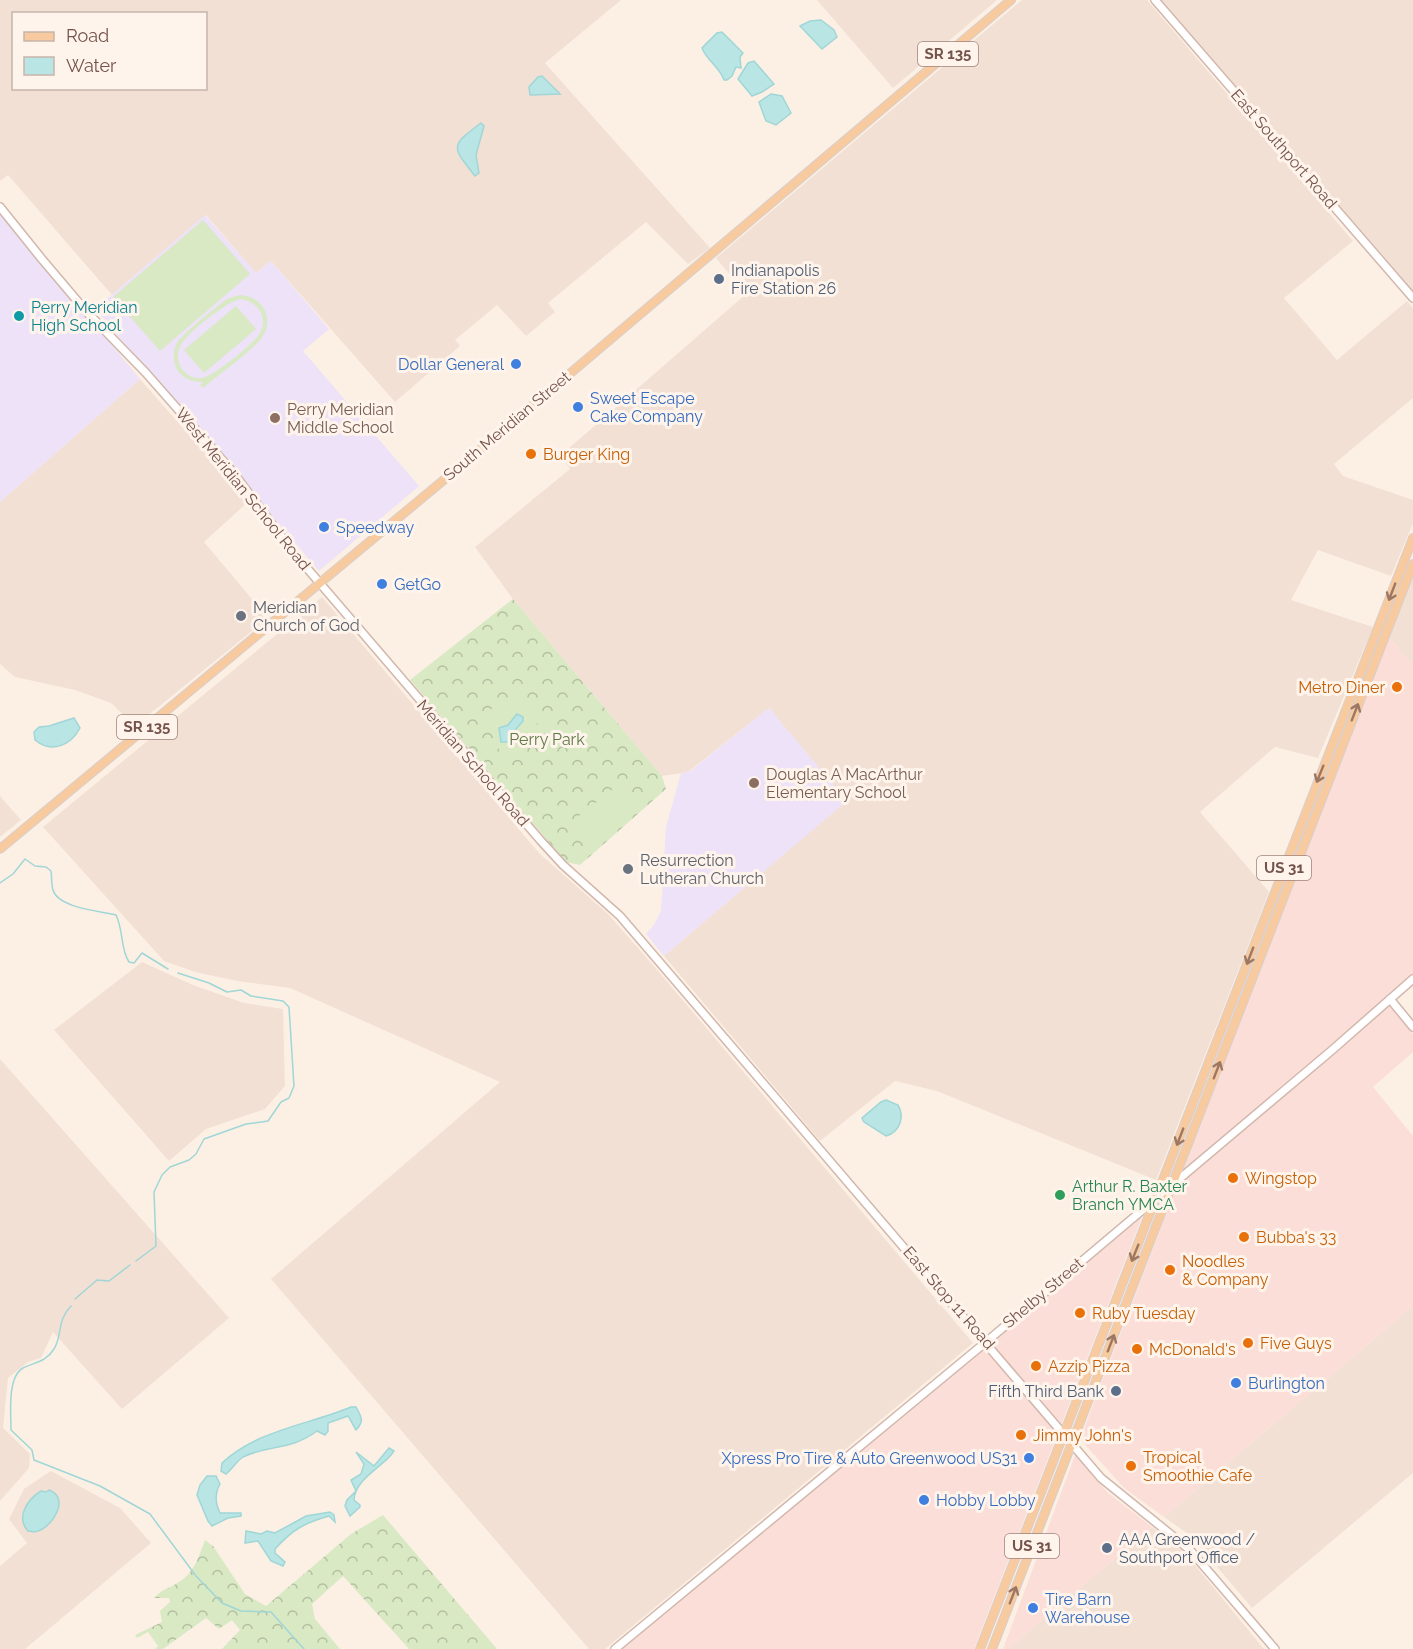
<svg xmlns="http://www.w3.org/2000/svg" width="1413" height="1649" font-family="Raleway,sans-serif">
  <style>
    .residential { fill: #f3e0d4; fill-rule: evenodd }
    .commercial { fill: #fcded9 }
    .education { fill: #ede2f8 }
    .forest { fill: url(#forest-crowns) }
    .garden { fill: #d8e9c4; fill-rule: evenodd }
    .water { fill: #bae5e5; stroke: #a0d6d6; stroke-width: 1.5 }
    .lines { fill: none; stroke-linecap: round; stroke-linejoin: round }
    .stream { stroke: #a0d6d6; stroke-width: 1.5 }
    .secondary-casing { stroke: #d2b7ac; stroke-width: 10 }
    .primary-casing { stroke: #d8cfcd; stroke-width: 10 }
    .secondary { stroke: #fff; stroke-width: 7 }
    .primary { stroke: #f8ca9f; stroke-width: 8 }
    .oneway { stroke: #9c7764 }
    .service-dot { fill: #5c6f8a; stroke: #fff4eb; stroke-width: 2 }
    .culture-dot { fill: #0f9aa8; stroke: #fff4eb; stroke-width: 2 }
    .shop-dot { fill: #3f7fe0; stroke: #fff4eb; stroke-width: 2 }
    .education-dot { fill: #8d6e63; stroke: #fff4eb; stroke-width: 2 }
    .food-dot { fill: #e8710a; stroke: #fff4eb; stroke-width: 2 }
    .worship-dot { fill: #6b7280; stroke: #fff4eb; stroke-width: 2 }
    .leisure-dot { fill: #2e9e5b; stroke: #fff4eb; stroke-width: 2 }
    .labels { text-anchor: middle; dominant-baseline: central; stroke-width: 6; stroke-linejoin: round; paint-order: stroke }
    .shield { fill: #fff4eb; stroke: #9e837b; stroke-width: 1.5 }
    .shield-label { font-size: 15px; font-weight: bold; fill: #74534b }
    .street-label { font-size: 16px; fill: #74534b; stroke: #fff4eb }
    .service-label { font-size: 16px; fill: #4e5e75; stroke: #fff4eb; text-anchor: start }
    .culture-label { font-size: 16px; fill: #0d838f; stroke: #fff4eb; text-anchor: start }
    .shop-label { font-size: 16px; fill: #366cbe; stroke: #fff4eb; text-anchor: start }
    .education-label { font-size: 16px; fill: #785e54; stroke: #fff4eb; text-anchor: start }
    .food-label { font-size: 16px; fill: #c56008; stroke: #fff4eb; text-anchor: start }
    .worship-label { font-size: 16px; fill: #5b616d; stroke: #fff4eb; text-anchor: start }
    .park-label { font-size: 16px; fill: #5b7943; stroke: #fff4eb }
    .leisure-label { font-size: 16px; fill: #27864d; stroke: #fff4eb; text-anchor: start }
  </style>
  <defs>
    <pattern id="forest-crowns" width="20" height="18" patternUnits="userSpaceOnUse" patternTransform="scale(1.5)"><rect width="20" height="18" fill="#d8e9c4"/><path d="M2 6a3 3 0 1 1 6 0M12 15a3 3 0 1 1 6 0" fill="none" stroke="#b4bfa1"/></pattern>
  </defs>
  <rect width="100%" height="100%" fill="#fcf0e5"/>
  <g class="residential">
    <path d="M 0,0 L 621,0 L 545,63 L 710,248 L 688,264 L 646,222 L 548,303 L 555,312 L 526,336 L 497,305 L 455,340 L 460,346 L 395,402 L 271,261 L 256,273 L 206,215 L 112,295 L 8,175 L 0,181 ZM 14,14 L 206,14 L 206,88 L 14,88 Z"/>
    <path d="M 817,0 L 997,0 L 893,88 Z"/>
    <path d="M 1022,0 L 1147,0 L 1353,241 L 1284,298 L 1337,360 L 1407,301 L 1413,308 L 1413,398 L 1334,464 L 1343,476 L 1413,500 L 1413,523 L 1391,576 L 1318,550 L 1291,600 L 1373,627 L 1318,758 L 1275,747 L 1200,812 L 1269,892 L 1156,1180 L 937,1091 L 895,1081 L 820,1141 L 664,956 L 846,801 L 769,708 L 688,772 L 662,776 L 513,599 L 475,547 L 570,469 L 560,456 L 746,294 L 716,258 Z"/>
    <path d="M 1160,0 L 1413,0 L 1413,290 Z"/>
    <path d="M 140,379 L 248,502 L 204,542 L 268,618 L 135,726 L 111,703 L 75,690 L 15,677 L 0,664 L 0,502 Z"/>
    <path d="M 1413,576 L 1413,665 L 1388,636 Z"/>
    <path d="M 322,597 L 539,853 L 608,914 L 653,965 L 973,1343 L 605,1649 L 589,1649 L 271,1279 L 500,1082 L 290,988 L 237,981 L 195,972 L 164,961 L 43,827 Z"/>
    <path d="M 0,796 L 21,820 L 0,837 Z"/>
    <path d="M 142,962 L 193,985 L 244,1003 L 283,1009 L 285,1086 L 265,1109 L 206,1129 L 169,1161 L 54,1030 Z"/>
    <path d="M 0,1059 L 229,1318 L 122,1409 L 53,1332 L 41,1358 L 28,1362 L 8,1378 L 3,1428 L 30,1454 L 29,1468 L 0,1501 Z"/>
    <path d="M 1413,1306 L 1413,1473 L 1252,1608 L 1191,1536 L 1164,1517 Z"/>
    <path d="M 51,1471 L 120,1508 L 151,1543 L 25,1649 L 0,1649 L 0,1566 L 27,1543 L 9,1519 L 24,1489 Z"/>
    <path d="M 1152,1527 L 1186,1554 L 1264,1649 L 1008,1649 Z"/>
  </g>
  <g class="commercial">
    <path d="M 1388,636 L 1413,665 L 1413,974 L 1384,998 L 1413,1034 L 1413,1052 L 1373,1087 L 1413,1136 L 1413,1306 L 1164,1517 L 1124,1488 L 1080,1439 Z"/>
    <path d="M 1142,1217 L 974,1649 L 623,1649 Z"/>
    <path d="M 1075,1455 L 1107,1492 L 1152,1527 L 1008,1649 L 1003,1649 Z"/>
  </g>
  <g class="education">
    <path d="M 0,210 L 140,379 L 0,502 Z"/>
    <path d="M 205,215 L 256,273 L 271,261 L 329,329 L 303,351 L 419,486 L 319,571 L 95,309 Z"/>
    <path d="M 769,708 L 847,801 L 664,956 L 646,934 L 654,925 L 661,911 L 666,827 L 681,773 L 689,772 Z"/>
  </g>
  <g class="forest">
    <path d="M 513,599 L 662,776 L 666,789 L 580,865 L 566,862 L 410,680 Z"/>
    <path d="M 383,1515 L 497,1649 L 409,1649 L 343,1576 L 312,1604 L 315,1619 L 340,1649 L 222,1649 L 240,1630 L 232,1620 L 219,1629 L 206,1618 L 163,1649 L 155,1649 L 158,1646 L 148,1632 L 137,1638 L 135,1635 L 162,1622 L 160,1611 L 170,1602 L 169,1598 L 154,1598 C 163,1588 169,1589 179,1582 C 194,1573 199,1556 205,1540 L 213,1546 L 245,1594 L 266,1606 L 351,1534 Z"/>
  </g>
  <g class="garden">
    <path d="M 203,220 L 250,274 L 160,351 L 113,297 Z"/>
    <path d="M 241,295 C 250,296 259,300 264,309 C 269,317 268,328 263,336 C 254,350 217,376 203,388 L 200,385 L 203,382 C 193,382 184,379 178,371 C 173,363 172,352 177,343 C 182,334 217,306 227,299 C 231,297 236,296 241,295 ZM 241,299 C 257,301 269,317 260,333 C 255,343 213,377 202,378 C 195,379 187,376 182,369 C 178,363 176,354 180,347 C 185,334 227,301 241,299 Z"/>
    <path d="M 236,306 L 256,329 L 204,373 L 184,350 Z"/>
    <path d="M 522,696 L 534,709 L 532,712 L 539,722 L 525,732 L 524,752 L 511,753 L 505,756 L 501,754 L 497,745 L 499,745 L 494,738 L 490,723 L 484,724 L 479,719 L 505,698 L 510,704 Z"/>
    <path d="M 617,786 L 634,806 L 589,845 L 571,822 Z"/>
  </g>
  <g class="water">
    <path d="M 821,20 L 834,30 L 837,37 L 822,49 L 800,26 L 810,21 Z"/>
    <path d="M 722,32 L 743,53 L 740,57 L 741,68 L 736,67 L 732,76 L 727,80 L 724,80 C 719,66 707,61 702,48 L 717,33 Z"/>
    <path d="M 754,61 L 774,84 L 762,92 L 752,96 L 738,79 L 748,63 Z"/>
    <path d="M 542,76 L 560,94 L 530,95 L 529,87 L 538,77 Z"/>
    <path d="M 771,94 L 782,96 L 791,113 L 776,125 L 766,121 L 759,102 Z"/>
    <path d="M 481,123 L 484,126 L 476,155 L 479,173 L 475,176 C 452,146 449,147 481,123 Z"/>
    <path d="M 517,714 L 523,717 L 523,721 L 516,729 L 517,742 L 501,742 L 499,728 L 508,725 Z"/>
    <path d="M 74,718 L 80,728 C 71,745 52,754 35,740 L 34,732 L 39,727 L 49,726 Z"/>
    <path d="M 886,1100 L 898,1105 C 905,1117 900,1132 886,1136 L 864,1122 L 862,1118 L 881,1102 Z"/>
    <path d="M 351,1407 L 356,1407 C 361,1416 365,1421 356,1430 L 348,1416 L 328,1423 L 328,1431 L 325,1435 L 317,1431 C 290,1451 270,1444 243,1457 C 237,1461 232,1469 226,1474 L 221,1471 L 222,1463 C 257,1430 308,1425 351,1407 Z"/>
    <path d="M 389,1448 L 394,1451 L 391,1455 C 380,1468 355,1480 354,1500 L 360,1505 L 360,1507 L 350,1516 L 345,1506 L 347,1500 L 356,1491 L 351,1480 L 361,1474 L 364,1464 L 356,1452 L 374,1466 Z"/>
    <path d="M 207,1476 L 216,1476 L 220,1484 C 215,1493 215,1503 220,1513 L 241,1513 L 241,1516 L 228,1518 L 212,1526 L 208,1521 L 197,1495 L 200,1485 Z"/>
    <path d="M 49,1490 C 71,1498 52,1527 38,1531 C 35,1533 32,1531 28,1531 C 15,1517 28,1499 41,1491 L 46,1492 Z"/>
    <path d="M 330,1512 L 334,1515 L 335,1522 L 329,1516 C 304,1523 292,1530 275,1549 L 275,1553 L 285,1562 L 283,1566 L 271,1561 L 258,1541 L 245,1543 L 246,1531 L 261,1534 L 267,1531 L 275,1533 L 306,1516 Z"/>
  </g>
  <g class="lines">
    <g class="stream">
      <path d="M 0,883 L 13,874 L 25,859 L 35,866 L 46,867 L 51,871 C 52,877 51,884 53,890 C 58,908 100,911 116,915 C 124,932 120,948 129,962 L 134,963 L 142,953 L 168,969"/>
      <path d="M 136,1261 L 156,1246 L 154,1192 L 162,1175 L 170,1167 L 189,1160 L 196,1154 L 204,1139 L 246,1124 L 268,1121 L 281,1102 L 289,1098 L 294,1086 L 289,1007 L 283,1001 L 251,996 L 241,990 L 227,992 L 209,983 L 178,973"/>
      <path d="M 75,1299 L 97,1280 L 109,1281 L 130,1265"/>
      <path d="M 71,1306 C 68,1309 65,1313 63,1318 C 59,1328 60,1340 54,1349 C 46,1362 35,1362 23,1368 C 7,1377 11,1414 11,1430 L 32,1450 L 34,1460 L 100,1486 L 150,1514 L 196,1576 L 222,1603 L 241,1611 L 271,1612 L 304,1649"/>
    </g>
    <g class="secondary-casing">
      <g id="secondary">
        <path d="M 1155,0 L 1413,298"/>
        <path d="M 0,207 L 41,258 L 85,310 L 146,373 L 232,471 L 294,553 L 541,841 L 563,865 L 620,916 L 1101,1478 L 1190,1550 L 1275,1649"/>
        <path d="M 1390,999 L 1413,1027"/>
        <path d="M 615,1649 L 986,1342 L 1331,1051 L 1413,979"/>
      </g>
    </g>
    <g class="primary-casing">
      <g id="primary">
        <path d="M 0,849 L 475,454 L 1011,0"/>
        <path d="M 980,1649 L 1413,538"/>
        <path d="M 992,1649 L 1413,564"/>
      </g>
    </g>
    <use href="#secondary" class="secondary"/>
    <use href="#primary" class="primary"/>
  </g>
  <defs><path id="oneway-shaft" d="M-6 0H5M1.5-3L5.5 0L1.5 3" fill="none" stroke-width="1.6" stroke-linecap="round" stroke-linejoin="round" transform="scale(1.5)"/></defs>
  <g class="oneway">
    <use href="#oneway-shaft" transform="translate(1392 592) rotate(111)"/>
    <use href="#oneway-shaft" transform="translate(1355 712) rotate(-69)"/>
    <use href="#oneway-shaft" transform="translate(1320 774) rotate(112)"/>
    <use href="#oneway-shaft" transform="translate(1250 956) rotate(111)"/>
    <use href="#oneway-shaft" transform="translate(1217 1070) rotate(-69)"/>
    <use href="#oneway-shaft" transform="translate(1180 1137) rotate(111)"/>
    <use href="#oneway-shaft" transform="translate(1135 1253) rotate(112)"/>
    <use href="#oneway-shaft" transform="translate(1111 1343) rotate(-69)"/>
    <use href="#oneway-shaft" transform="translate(1013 1595) rotate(-69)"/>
  </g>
  <g class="service-dot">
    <circle cx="719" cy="279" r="6"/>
    <circle cx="1116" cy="1391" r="6"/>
    <circle cx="1107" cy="1548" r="6"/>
  </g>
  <circle class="culture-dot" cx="19" cy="316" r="6"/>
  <g class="shop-dot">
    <circle cx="516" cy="364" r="6"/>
    <circle cx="578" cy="407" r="6"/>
    <circle cx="324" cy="527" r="6"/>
    <circle cx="382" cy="584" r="6"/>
    <circle cx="1236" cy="1383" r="6"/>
    <circle cx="1029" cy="1458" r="6"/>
    <circle cx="924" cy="1500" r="6"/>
    <circle cx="1033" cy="1608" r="6"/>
  </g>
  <g class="education-dot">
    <circle cx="275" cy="418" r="6"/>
    <circle cx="754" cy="783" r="6"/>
  </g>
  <g class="food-dot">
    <circle cx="531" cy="454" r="6"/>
    <circle cx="1397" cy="687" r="6"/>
    <circle cx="1233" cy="1178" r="6"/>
    <circle cx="1244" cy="1237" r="6"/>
    <circle cx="1170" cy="1270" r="6"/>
    <circle cx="1080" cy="1313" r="6"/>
    <circle cx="1248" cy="1343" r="6"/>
    <circle cx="1137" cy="1349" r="6"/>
    <circle cx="1036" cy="1366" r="6"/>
    <circle cx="1021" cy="1435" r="6"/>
    <circle cx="1131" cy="1466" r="6"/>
  </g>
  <g class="worship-dot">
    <circle cx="241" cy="616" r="6"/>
    <circle cx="628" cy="869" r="6"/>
  </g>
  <circle class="leisure-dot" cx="1060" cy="1195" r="6"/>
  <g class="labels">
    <g class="shield">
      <rect x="918" y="42" width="60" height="24" rx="4.5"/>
      <rect x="117" y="715" width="60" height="24" rx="4.5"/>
      <rect x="1257" y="856" width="54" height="24" rx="4.5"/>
      <rect x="1005" y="1534" width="54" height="24" rx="4.5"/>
    </g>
    <g class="shield-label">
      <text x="948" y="54">SR 135</text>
      <text x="147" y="727">SR 135</text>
      <text x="1284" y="868">US 31</text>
      <text x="1032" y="1546">US 31</text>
    </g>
    <g class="street-label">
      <text transform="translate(1284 149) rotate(49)">East Southport Road</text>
      <text transform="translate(507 426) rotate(-40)">South Meridian Street</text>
      <text transform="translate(243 489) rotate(51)">West Meridian School Road</text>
      <text transform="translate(473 763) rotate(49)">Meridian School Road</text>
      <text transform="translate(1043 1293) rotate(-40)">Shelby Street</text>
      <text transform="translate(949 1298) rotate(49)">East Stop 11 Road</text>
    </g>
    <g class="service-label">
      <text x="731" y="270">Indianapolis<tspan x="731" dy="18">Fire Station 26</tspan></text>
      <text x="1104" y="1391" text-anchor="end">Fifth Third Bank</text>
      <text x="1119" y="1539">AAA Greenwood /<tspan x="1119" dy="18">Southport Office</tspan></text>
    </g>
    <g class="culture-label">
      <text x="31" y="307">Perry Meridian<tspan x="31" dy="18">High School</tspan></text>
    </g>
    <g class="shop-label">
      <text x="504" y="364" text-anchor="end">Dollar General</text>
      <text x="590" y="398">Sweet Escape<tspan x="590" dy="18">Cake Company</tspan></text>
      <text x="336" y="527">Speedway</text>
      <text x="394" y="584">GetGo</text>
      <text x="1248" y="1383">Burlington</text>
      <text x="1017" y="1458" text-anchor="end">Xpress Pro Tire &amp; Auto Greenwood US31</text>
      <text x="936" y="1500">Hobby Lobby</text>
      <text x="1045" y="1599">Tire Barn<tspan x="1045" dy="18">Warehouse</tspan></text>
    </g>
    <g class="education-label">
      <text x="287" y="409">Perry Meridian<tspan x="287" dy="18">Middle School</tspan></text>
      <text x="766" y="774">Douglas A MacArthur<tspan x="766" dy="18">Elementary School</tspan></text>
    </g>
    <g class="food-label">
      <text x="543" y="454">Burger King</text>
      <text x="1385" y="687" text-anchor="end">Metro Diner</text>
      <text x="1245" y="1178">Wingstop</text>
      <text x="1256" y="1237">Bubba's 33</text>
      <text x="1182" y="1261">Noodles<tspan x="1182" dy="18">&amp; Company</tspan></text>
      <text x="1092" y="1313">Ruby Tuesday</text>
      <text x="1260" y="1343">Five Guys</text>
      <text x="1149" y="1349">McDonald's</text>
      <text x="1048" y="1366">Azzip Pizza</text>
      <text x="1033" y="1435">Jimmy John's</text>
      <text x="1143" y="1457">Tropical<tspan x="1143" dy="18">Smoothie Cafe</tspan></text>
    </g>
    <g class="worship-label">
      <text x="253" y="607">Meridian<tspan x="253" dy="18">Church of God</tspan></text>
      <text x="640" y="860">Resurrection<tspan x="640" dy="18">Lutheran Church</tspan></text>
    </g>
    <g class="park-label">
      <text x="547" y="739">Perry Park</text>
    </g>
    <g class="leisure-label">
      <text x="1072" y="1186">Arthur R. Baxter<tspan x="1072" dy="18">Branch YMCA</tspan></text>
    </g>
  </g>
  <rect x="12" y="12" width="195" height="78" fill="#fff4eb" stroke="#c7b4ab" stroke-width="1.5"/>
  <rect x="24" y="32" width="30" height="9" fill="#f8ca9f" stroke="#c7b4ab" stroke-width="1.5"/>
  <text x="66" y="42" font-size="18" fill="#74534b">Road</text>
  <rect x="24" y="57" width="30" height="18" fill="#bae5e5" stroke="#c7b4ab" stroke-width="1.5"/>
  <text x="66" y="72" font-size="18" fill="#74534b">Water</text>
</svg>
